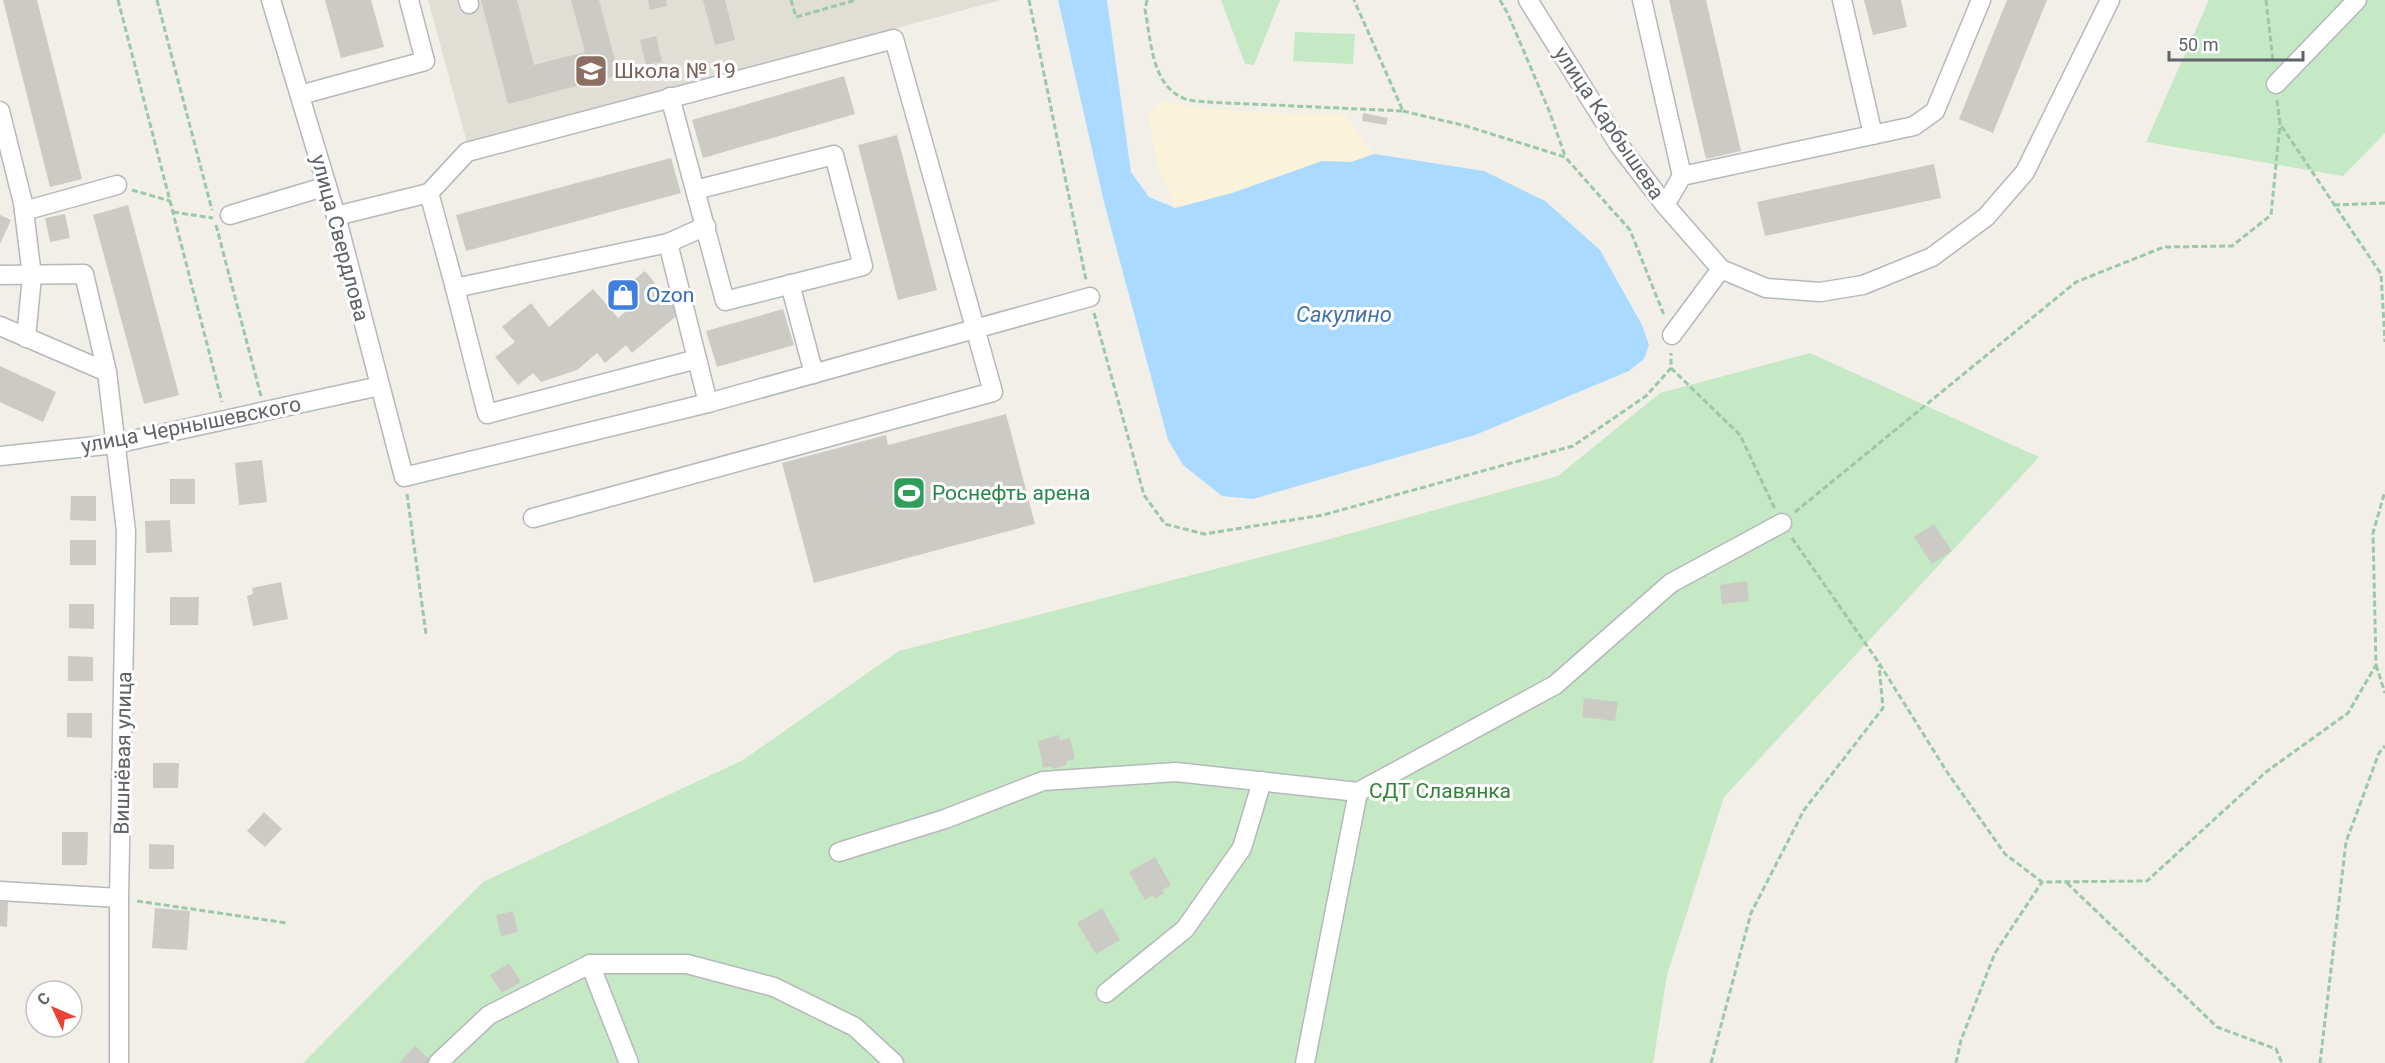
<svg xmlns="http://www.w3.org/2000/svg" width="2385" height="1063" font-family="Roboto,sans-serif">
  <style>
    .education { fill: #e1ded6 }
    .green { fill: #c5e8c5 }
    .sand { fill: #fbf3d9 }
    .water { fill: #aadaff }
    .building { fill: #cccac5 }
    .lines { fill: none; stroke-linecap: round; stroke-linejoin: round }
    .minor-casing { stroke: #b5b8bc; stroke-width: 21 }
    .path { stroke: #9cc7a9; stroke-width: 3; stroke-dasharray: 6 3; stroke-linecap: butt }
    .minor { stroke: #fff; stroke-width: 18 }
    .labels { text-anchor: middle; dominant-baseline: central; stroke-width: 6; stroke-linejoin: round; paint-order: stroke }
    .education-label { font-size: 21px; fill: #785e54; stroke: #fff; text-anchor: start }
    .street-label { font-size: 21px; fill: #5f6368; stroke: #fff }
    .shop-label { font-size: 21px; fill: #366cbe; stroke: #fff; text-anchor: start }
    .leisure-label { font-size: 21px; fill: #27864d; stroke: #fff; text-anchor: start }
    .park-label { font-size: 21px; fill: #348238; stroke: #fff }
    .water-label { font-size: 22px; font-style: italic; fill: #4174aa; stroke: #fff }
  </style>
  <rect width="100%" height="100%" fill="#f1efe8"/>
  <path class="education" d="M 428,0 L 1001,0 L 467,143 Z"/>
  <g class="green">
    <path d="M 1221,0 L 1280,0 L 1254,65 L 1245,64 Z"/>
    <path d="M 2209,0 L 2385,0 L 2385,133 L 2343,176 L 2146,142 Z"/>
    <path d="M 1295,32 L 1355,34 L 1353,64 L 1293,61 Z"/>
    <path d="M 1810,353 L 2039,457 L 1724,797 L 1667,975 L 1653,1063 L 303,1063 L 483,882 L 743,760 L 899,651 L 1319,542 L 1558,476 L 1660,393 Z"/>
  </g>
  <path class="sand" d="M 1160,101 C 1221,113 1282,114 1344,114 L 1374,154 L 1351,162 L 1322,161 L 1232,193 L 1175,208 L 1157,163 L 1148,114 Z"/>
  <path class="water" d="M 1058,0 L 1107,0 L 1131,172 L 1149,197 L 1175,208 L 1232,193 L 1322,161 L 1351,162 L 1374,154 L 1484,171 L 1545,201 L 1600,250 L 1642,325 L 1649,345 L 1644,359 L 1629,371 L 1475,435 L 1253,499 L 1222,496 L 1183,465 L 1168,440 L 1104,202 Z"/>
  <g class="building">
    <path d="M 3,0 L 37,0 L 82,179 L 50,187 Z"/>
    <path d="M 325,0 L 371,0 L 384,47 L 341,58 Z"/>
    <path d="M 481,0 L 517,0 L 534,65 L 585,52 L 571,0 L 599,0 L 619,75 L 508,104 Z"/>
    <path d="M 648,0 L 666,0 L 667,6 L 650,10 Z"/>
    <path d="M 703,0 L 725,0 L 735,40 L 715,45 Z"/>
    <path d="M 1669,0 L 1706,0 L 1741,151 L 1706,159 Z"/>
    <path d="M 1864,0 L 1901,0 L 1907,27 L 1873,35 Z"/>
    <path d="M 2007,0 L 2047,0 L 1993,133 L 1959,119 Z"/>
    <path d="M 656,36 L 662,62 L 646,65 L 640,40 Z"/>
    <path d="M 844,76 L 855,114 L 703,158 L 692,120 Z"/>
    <path d="M 1363,113 L 1388,118 L 1386,125 L 1362,121 Z"/>
    <path d="M 897,135 L 937,290 L 898,300 L 858,145 Z"/>
    <path d="M 671,158 L 681,193 L 466,251 L 456,215 Z"/>
    <path d="M 1934,164 L 1941,198 L 1765,236 L 1757,202 Z"/>
    <path d="M 128,205 L 179,395 L 144,404 L 93,215 Z"/>
    <path d="M 65,214 L 70,238 L 50,242 L 45,218 Z"/>
    <path d="M 0,215 L 11,220 L 0,244 Z"/>
    <path d="M 645,271 L 680,313 L 632,353 L 626,345 L 605,363 L 597,353 L 577,370 L 541,382 L 533,373 L 518,385 L 495,357 L 515,342 L 502,327 L 531,303 L 549,327 L 593,289 L 618,318 L 629,309 L 616,294 Z"/>
    <path d="M 783,309 L 794,345 L 717,367 L 706,331 Z"/>
    <path d="M 0,366 L 56,392 L 43,422 L 0,402 Z"/>
    <path d="M 1006,414 L 1035,524 L 814,583 L 782,463 L 886,435 L 888,445 Z"/>
    <path d="M 262,460 L 267,502 L 239,505 L 235,463 Z"/>
    <rect x="170" y="479" width="25" height="25"/>
    <path d="M 71,496 L 96,496 L 96,521 L 70,520 Z"/>
    <path d="M 170,520 L 172,552 L 146,553 L 145,521 Z"/>
    <path d="M 1934,524 L 1952,551 L 1932,564 L 1914,537 Z"/>
    <rect x="70" y="540" width="26" height="25"/>
    <path d="M 1747,581 L 1749,601 L 1722,604 L 1720,585 Z"/>
    <path d="M 281,582 L 288,619 L 253,626 L 247,596 L 253,594 L 252,588 Z"/>
    <path d="M 170,597 L 199,597 L 198,625 L 170,625 Z"/>
    <path d="M 69,604 L 94,604 L 94,629 L 69,628 Z"/>
    <path d="M 68,656 L 93,657 L 93,681 L 68,681 Z"/>
    <path d="M 1584,698 L 1618,702 L 1615,721 L 1582,717 Z"/>
    <path d="M 67,713 L 92,713 L 92,738 L 67,737 Z"/>
    <path d="M 1059,735 L 1060,740 L 1070,738 L 1075,759 L 1066,761 L 1067,765 L 1052,769 L 1052,766 L 1043,768 L 1038,741 Z"/>
    <path d="M 153,763 L 179,763 L 178,788 L 153,788 Z"/>
    <path d="M 264,812 L 282,829 L 265,847 L 247,831 Z"/>
    <path d="M 62,832 L 88,832 L 87,865 L 62,865 Z"/>
    <path d="M 149,844 L 174,845 L 174,869 L 149,869 Z"/>
    <path d="M 1155,857 L 1171,885 L 1162,890 L 1164,893 L 1155,899 L 1153,895 L 1145,900 L 1129,872 Z"/>
    <path d="M 0,902 L 8,902 L 7,927 L 0,926 Z"/>
    <path d="M 155,908 L 190,911 L 187,950 L 152,948 Z"/>
    <path d="M 1102,908 L 1120,940 L 1096,954 L 1077,923 Z"/>
    <path d="M 513,911 L 518,932 L 501,936 L 496,915 Z"/>
    <path d="M 509,963 L 521,982 L 502,993 L 490,975 Z"/>
    <path d="M 415,1046 L 430,1060 L 427,1063 L 399,1063 Z"/>
  </g>
  <g class="lines">
    <g class="minor-casing">
      <g id="minor">
        <path d="M 271,0 L 336,216 L 404,477 L 708,403 L 1090,297"/>
        <path d="M 468,0 L 469,4"/>
        <path d="M 1528,0 L 1619,145 L 1665,205 L 1721,269 L 1766,288 L 1820,292 L 1863,285 L 1932,257 L 1986,217 L 2025,172 L 2110,0"/>
        <path d="M 1642,0 L 1682,176"/>
        <path d="M 1842,0 L 1873,135"/>
        <path d="M 2276,84 L 2357,0"/>
        <path d="M 300,95 L 425,61 L 409,0"/>
        <path d="M 670,97 L 725,301 L 863,266 L 834,155 L 695,190"/>
        <path d="M 0,111 L 23,203 L 32,276 L 26,338"/>
        <path d="M 429,193 L 467,152 L 894,39 L 993,392 L 533,518"/>
        <path d="M 1665,205 L 1682,176 L 1914,126 L 1935,111 L 1981,0"/>
        <path d="M 24,211 L 117,185"/>
        <path d="M 230,215 L 327,186"/>
        <path d="M 336,216 L 429,193 L 455,288 L 668,243 L 706,226"/>
        <path d="M 0,275 L 84,274 L 107,372 L 126,531 L 119,898 L 119,1063"/>
        <path d="M 790,284 L 814,374"/>
        <path d="M 455,288 L 487,414 L 697,359 L 668,243"/>
        <path d="M 0,326 L 107,372"/>
        <path d="M 1672,335 L 1721,269"/>
        <path d="M 697,359 L 708,403"/>
        <path d="M 0,456 L 115,444 L 380,386"/>
        <path d="M 839,852 L 945,819 L 1043,781 L 1176,772 L 1358,792"/>
        <path d="M 0,891 L 119,898"/>
        <path d="M 590,964 L 629,1063"/>
        <path d="M 1106,993 L 1185,929 L 1242,848 L 1262,781"/>
        <path d="M 438,1063 L 489,1015 L 590,964 L 687,964 L 774,987 L 855,1027 L 894,1063"/>
        <path d="M 1305,1063 L 1358,792 L 1555,685 L 1671,583 L 1782,523"/>
      </g>
    </g>
    <g class="path">
      <path d="M 118,0 L 222,402"/>
      <path d="M 157,0 L 212,210"/>
      <path d="M 791,0 L 796,17 L 856,0"/>
      <path d="M 1029,0 L 1086,280"/>
      <path d="M 1147,0 L 1145,10 C 1151,39 1151,84 1183,98 C 1189,101 1199,101 1206,102 L 1403,111 L 1354,0"/>
      <path d="M 1500,0 L 1508,14 L 1550,113 L 1565,156"/>
      <path d="M 2266,0 L 2273,61"/>
      <path d="M 2277,100 L 2280,124 L 2381,274 L 2385,342"/>
      <path d="M 1403,111 L 1466,126 L 1565,157 L 1630,230 L 1664,315"/>
      <path d="M 132,190 L 170,201"/>
      <path d="M 2334,205 L 2385,203"/>
      <path d="M 173,212 L 213,218"/>
      <path d="M 216,225 L 261,396"/>
      <path d="M 1094,313 L 1144,495 L 1165,524 L 1204,534 L 1323,515 L 1573,446 L 1646,396 L 1671,368 L 1671,353"/>
      <path d="M 1671,368 L 1740,435 L 1775,509"/>
      <path d="M 407,494 L 426,634"/>
      <path d="M 1795,512 L 2076,282 L 2164,247 L 2232,246 L 2271,215 L 2280,124"/>
      <path d="M 1792,538 L 1879,663 L 1947,772 L 2005,854 L 2042,882 L 2147,881 L 2266,772 L 2348,713 L 2376,665 L 2373,533 L 2385,491"/>
      <path d="M 2376,665 L 2385,693"/>
      <path d="M 2067,883 L 2217,1027 L 2276,1049 L 2282,1063"/>
      <path d="M 137,901 L 287,923"/>
      <path d="M 1711,1063 L 1751,913 L 1804,810 L 1883,708 L 1879,665"/>
      <path d="M 1956,1063 L 1961,1040 L 1995,953 L 2042,882"/>
      <path d="M 2320,1063 L 2346,842 L 2379,753 L 2385,746"/>
    </g>
    <use href="#minor" class="minor"/>
  </g>
  <defs>
    <g id="school-square" transform="scale(1.725)"><rect x="-9" y="-9" width="18" height="18" rx="4" fill="#8d6e63" stroke="#fff"/><path d="M0-5L7-2L0 1L-7-2ZM-4 1L0 2.5L4 1V4Q0 6-4 4Z" fill="#fff"/></g>
    <g id="shop-square" transform="scale(1.725)"><rect x="-9" y="-9" width="18" height="18" rx="4" fill="#3f7fe0" stroke="#fff"/><path d="M-5-2.5h2.3a2.7 3.5 0 0 1 5.4 0H5L5.5 6h-11ZM-1.5-2.5h3a1.5 2.3 0 0 0-3 0Z" fill="#fff"/></g>
    <g id="stadium-square" transform="scale(1.725)"><rect x="-9" y="-9" width="18" height="18" rx="4" fill="#2e9e5b" stroke="#fff"/><path d="M0-5a6.5 5 0 1 0 0 10a6.5 5 0 1 0 0-10ZM-3.5-1.8h7v3.6h-7Z" fill="#fff"/></g>
  </defs>
  <g fill-rule="evenodd">
    <use href="#school-square" x="591" y="71"/>
    <use href="#shop-square" x="623" y="295"/>
    <use href="#stadium-square" x="909" y="493"/>
  </g>
  <g class="labels">
    <g class="education-label">
      <text x="614" y="71">Школа № 19</text>
    </g>
    <g class="street-label">
      <text transform="translate(1609 123) rotate(56)">улица Карбышева</text>
      <text transform="translate(340 238) rotate(75)">улица Свердлова</text>
      <text transform="translate(191 425) rotate(-11)">улица Чернышевского</text>
      <text transform="translate(123 753) rotate(-89)">Вишнёвая улица</text>
    </g>
    <g class="shop-label">
      <text x="646" y="295">Ozon</text>
    </g>
    <g class="leisure-label">
      <text x="932" y="493">Роснефть арена</text>
    </g>
    <g class="park-label">
      <text x="1440" y="791">СДТ Славянка</text>
    </g>
    <g class="water-label">
      <text x="1344" y="314">Сакулино</text>
    </g>
  </g>
  <g transform="translate(54 1009) rotate(314)"><circle r="28" fill="#ffffff" stroke="#bfc1c3" stroke-width="1.5"/>
  <path d="M0-4.5L10 22L0 15L-10 22Z" fill="#ea4335"/>
  <text y="-9" font-size="16" font-weight="bold" text-anchor="middle" fill="#5f6368">С</text>
  </g>
  <path d="M2169 51v9h134v-9" fill="none" stroke="#5f6368" stroke-width="3"/>
  <text x="2178" y="51" font-size="18" fill="#5f6368" stroke="#ffffff" stroke-width="4.5" paint-order="stroke">50 m</text>
</svg>
